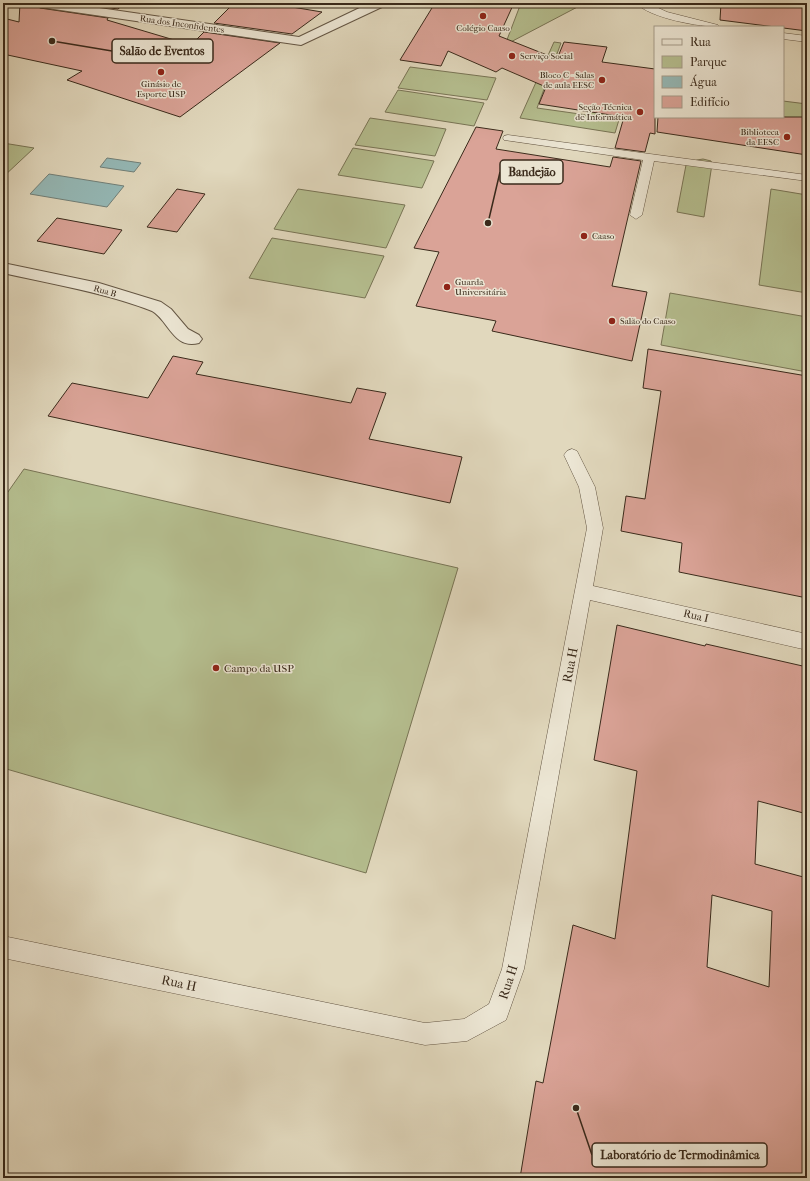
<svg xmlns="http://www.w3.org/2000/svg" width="810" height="1181" font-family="'IM FELL French Canon',serif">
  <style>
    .green { fill: #b5be8f; stroke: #787455 }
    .water { fill: #95b9b7; stroke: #718079 }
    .building { fill: #daa397; stroke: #3a2a1b; fill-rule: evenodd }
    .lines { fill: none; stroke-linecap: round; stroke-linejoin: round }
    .lane-casing { stroke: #645644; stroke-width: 1 }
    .street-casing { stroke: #645644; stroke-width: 2 }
    .lane { fill: #ece6d4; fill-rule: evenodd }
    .street { fill: #ece6d4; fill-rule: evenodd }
    .poi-dot { fill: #8f2418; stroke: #ece6d4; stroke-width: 1.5 }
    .labels { text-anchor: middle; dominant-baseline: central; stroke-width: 3; stroke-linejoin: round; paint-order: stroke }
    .far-street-label { font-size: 9px; fill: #3a2a1b; stroke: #ece6d4 }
    .far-poi-label { font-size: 9px; fill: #3a2a1b; stroke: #ece6d4; text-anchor: start }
    .street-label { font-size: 11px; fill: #3a2a1b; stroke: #ece6d4 }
    .poi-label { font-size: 11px; fill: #3a2a1b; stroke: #ece6d4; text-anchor: start }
    .near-street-label { font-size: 13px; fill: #3a2a1b; stroke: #ece6d4 }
    .leader { fill: none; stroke: #3a2a1b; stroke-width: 1.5 }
    .callout-dot { fill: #3a2a1b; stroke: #ece6d4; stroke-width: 1.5 }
    .callout { fill: #ece6d4; stroke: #3a2a1b; stroke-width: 1.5 }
    .callout-label { font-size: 12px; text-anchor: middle; font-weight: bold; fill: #3a2a1b }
  </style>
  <rect width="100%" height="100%" fill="#e1d8bd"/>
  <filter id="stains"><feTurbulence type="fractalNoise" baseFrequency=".005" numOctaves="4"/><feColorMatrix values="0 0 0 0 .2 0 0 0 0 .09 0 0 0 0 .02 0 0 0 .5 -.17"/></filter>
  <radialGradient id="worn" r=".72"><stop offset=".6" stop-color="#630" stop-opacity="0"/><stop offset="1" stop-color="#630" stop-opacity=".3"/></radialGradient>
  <g class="green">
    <path d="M 521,3 L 585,3 L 505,45 Z"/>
    <path d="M 554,42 L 561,43 L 537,108 L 587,115 L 596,88 L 627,93 L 615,133 L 520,118 Z"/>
    <path d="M 410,67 L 496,78 L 487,100 L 398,88 Z"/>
    <path d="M 398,90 L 484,103 L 474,126 L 385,112 Z"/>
    <path d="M 783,101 L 807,104 L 807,121 L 783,117 Z"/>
    <path d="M 370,118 L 446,129 L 435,156 L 355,145 Z"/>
    <path d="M 3,143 L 34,148 L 3,177 Z"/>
    <path d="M 353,148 L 434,161 L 422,188 L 338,175 Z"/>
    <path d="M 703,159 L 711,161 L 712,164 L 704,217 L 677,212 L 686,165 L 697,160 Z"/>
    <path d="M 298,189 L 405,205 L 386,248 L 274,229 Z"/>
    <path d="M 771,189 L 807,195 L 807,293 L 759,285 Z"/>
    <path d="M 272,238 L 384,256 L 365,298 L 249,278 Z"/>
    <path d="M 670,293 L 807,317 L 807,372 L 661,345 Z"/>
    <path d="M 24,469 L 458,568 L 366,873 L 3,768 L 3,499 Z"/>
  </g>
  <g class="water">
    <path d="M 107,158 L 141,163 L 134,172 L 100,167 Z"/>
    <path d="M 49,174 L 124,186 L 107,207 L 30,194 Z"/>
  </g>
  <g class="building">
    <path d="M 20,3 L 33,3 L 40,8 L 108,18 L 107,20 L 191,45 L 204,32 L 280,43 L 180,117 L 67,80 L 82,71 L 3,54 L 3,18 L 19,22 Z"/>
    <path d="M 75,3 L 125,3 L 118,9 Z"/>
    <path d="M 234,3 L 268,3 L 322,12 L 292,34 L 214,23 Z"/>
    <path d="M 435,3 L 514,3 L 499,36 L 557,59 L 564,42 L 607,47 L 602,62 L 655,69 L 655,134 L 650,133 L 645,152 L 615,148 L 624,117 L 539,104 L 546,87 L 502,68 L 496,72 L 448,51 L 441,66 L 400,60 Z"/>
    <path d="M 721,3 L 807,3 L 807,31 L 720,20 Z"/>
    <path d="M 658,117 L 807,117 L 807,155 L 657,132 Z"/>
    <path d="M 476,127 L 503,131 L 496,149 L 610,167 L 613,157 L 641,161 L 612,286 L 647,292 L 632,361 L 492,331 L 496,321 L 416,306 L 439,252 L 414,248 Z"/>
    <path d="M 177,189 L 205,194 L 177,232 L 147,227 Z"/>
    <path d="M 57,218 L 122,230 L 104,254 L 37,241 Z"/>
    <path d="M 648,349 L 807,376 L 807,598 L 679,572 L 682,543 L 621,531 L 626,496 L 645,499 L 661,391 L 643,388 Z"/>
    <path d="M 173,356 L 203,362 L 196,374 L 351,403 L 357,388 L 386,393 L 369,439 L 462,457 L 450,503 L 48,416 L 72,383 L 148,398 Z"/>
    <path d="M 617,625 L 705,646 L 706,644 L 807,667 L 807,814 L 758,801 L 755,864 L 807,878 L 807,1178 L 520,1178 L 536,1081 L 543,1083 L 573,925 L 615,939 L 637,771 L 594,760 ZM 712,895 L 772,911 L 769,987 L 707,967 Z"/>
  </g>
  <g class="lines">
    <g class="lane-casing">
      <g id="lane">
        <path d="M 636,3 L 648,3 L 667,12 L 718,25 L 720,27 C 700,27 649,18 636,3 Z"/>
        <path d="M 783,33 L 807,36 L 807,42 L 783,39 Z"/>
        <path d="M 508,135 L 807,175 L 807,181 L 654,161 L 642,215 L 636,219 L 630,215 L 643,160 L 504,140 L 503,138 L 504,136 Z"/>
        <path d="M 572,449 L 577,451 L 595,487 L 603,528 L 593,586 L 807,634 L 807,650 L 590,600 L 524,969 L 506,1020 L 467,1041 L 425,1045 L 3,958 L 3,936 L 425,1023 L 464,1019 L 489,1004 L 502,969 L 587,528 L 579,487 L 564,455 L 567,451 Z"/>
      </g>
    </g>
    <g class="street-casing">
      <g id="street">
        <path d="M 34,3 L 65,3 L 299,37 L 370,3 L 386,3 L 384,6 L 301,45 L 40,7 Z"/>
        <path d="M 3,263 L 99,283 L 161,302 L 171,309 L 188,329 L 199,335 L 202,339 L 199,343 C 174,350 169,321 152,311 C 143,307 132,304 123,301 C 84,289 43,282 3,273 Z"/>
      </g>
    </g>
    <use href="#lane" class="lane"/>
    <use href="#street" class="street"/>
  </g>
  <g class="poi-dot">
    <circle cx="483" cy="16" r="4"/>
    <circle cx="512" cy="56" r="4"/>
    <circle cx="161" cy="72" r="4"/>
    <circle cx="602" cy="80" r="4"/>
    <circle cx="640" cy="112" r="4"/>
    <circle cx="787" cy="137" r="4"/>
    <circle cx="584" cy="236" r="4"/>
    <circle cx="447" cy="287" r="4"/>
    <circle cx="612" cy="321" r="4"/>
    <circle cx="216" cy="668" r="4"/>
  </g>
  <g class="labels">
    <g class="far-street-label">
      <text transform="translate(182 24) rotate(8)">Rua dos Inconfidentes</text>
      <text transform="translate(105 291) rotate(16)">Rua B</text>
    </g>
    <g class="far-poi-label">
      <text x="483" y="28" text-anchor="middle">Colégio Caaso</text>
      <text x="520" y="56">Serviço Social</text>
      <text x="594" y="75" text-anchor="end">Bloco C - Salas<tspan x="594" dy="10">de aula EESC</tspan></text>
      <text x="161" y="84" text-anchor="middle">Ginásio de<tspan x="161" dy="10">Esporte USP</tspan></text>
      <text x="632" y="107" text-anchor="end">Seção Técnica<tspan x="632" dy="10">de Informática</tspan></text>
      <text x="779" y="132" text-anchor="end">Biblioteca<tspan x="779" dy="10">da EESC</tspan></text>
      <text x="592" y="236">Caaso</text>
      <text x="455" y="282">Guarda<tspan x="455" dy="10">Universitária</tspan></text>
      <text x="620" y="321">Salão do Caaso</text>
    </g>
    <g class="street-label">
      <text transform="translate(696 616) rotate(13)">Rua I</text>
    </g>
    <g class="poi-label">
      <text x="224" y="668">Campo da USP</text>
    </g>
    <g class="near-street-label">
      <text transform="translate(570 665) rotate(-79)">Rua H</text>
      <text transform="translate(508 982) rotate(-72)">Rua H</text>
      <text transform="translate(179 983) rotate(12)">Rua H</text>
    </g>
  </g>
  <path class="leader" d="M52 41L112 51M488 223L500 172M576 1108L592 1155"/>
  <g class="callout-dot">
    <circle cx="52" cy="41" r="4"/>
    <circle cx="488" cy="223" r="4"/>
    <circle cx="576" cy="1108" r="4"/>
  </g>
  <g class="callout">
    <rect x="112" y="39" width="101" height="24" rx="4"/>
    <rect x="500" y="160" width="63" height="24" rx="4"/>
    <rect x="592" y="1143" width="175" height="24" rx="4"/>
  </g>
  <g class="callout-label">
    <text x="162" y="55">Salão de Eventos</text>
    <text x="532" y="176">Bandejão</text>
    <text x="680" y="1159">Laboratório de Termodinâmica</text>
  </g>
  <rect width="810" height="1181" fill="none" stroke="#e1d8bd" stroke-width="16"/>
  <rect x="4" y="4" width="802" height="1173" fill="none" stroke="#3a2a1b" stroke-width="2"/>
  <rect x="8" y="8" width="794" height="1165" fill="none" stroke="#3a2a1b"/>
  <rect x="654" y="26" width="130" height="92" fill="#ece6d4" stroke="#a59b8a"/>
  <rect x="662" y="39" width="20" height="6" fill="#ece6d4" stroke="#a59b8a"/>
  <text x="690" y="46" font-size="12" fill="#3a2a1b">Rua</text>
  <rect x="662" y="56" width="20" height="12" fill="#b5be8f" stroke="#a59b8a"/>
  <text x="690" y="66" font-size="12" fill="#3a2a1b">Parque</text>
  <rect x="662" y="76" width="20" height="12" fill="#95b9b7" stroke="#a59b8a"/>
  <text x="690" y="86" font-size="12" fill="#3a2a1b">Água</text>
  <rect x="662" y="96" width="20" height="12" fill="#daa397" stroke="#a59b8a"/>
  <text x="690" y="106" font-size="12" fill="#3a2a1b">Edifício</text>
  <rect width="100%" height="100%" filter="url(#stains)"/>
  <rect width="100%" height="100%" fill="url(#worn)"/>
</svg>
